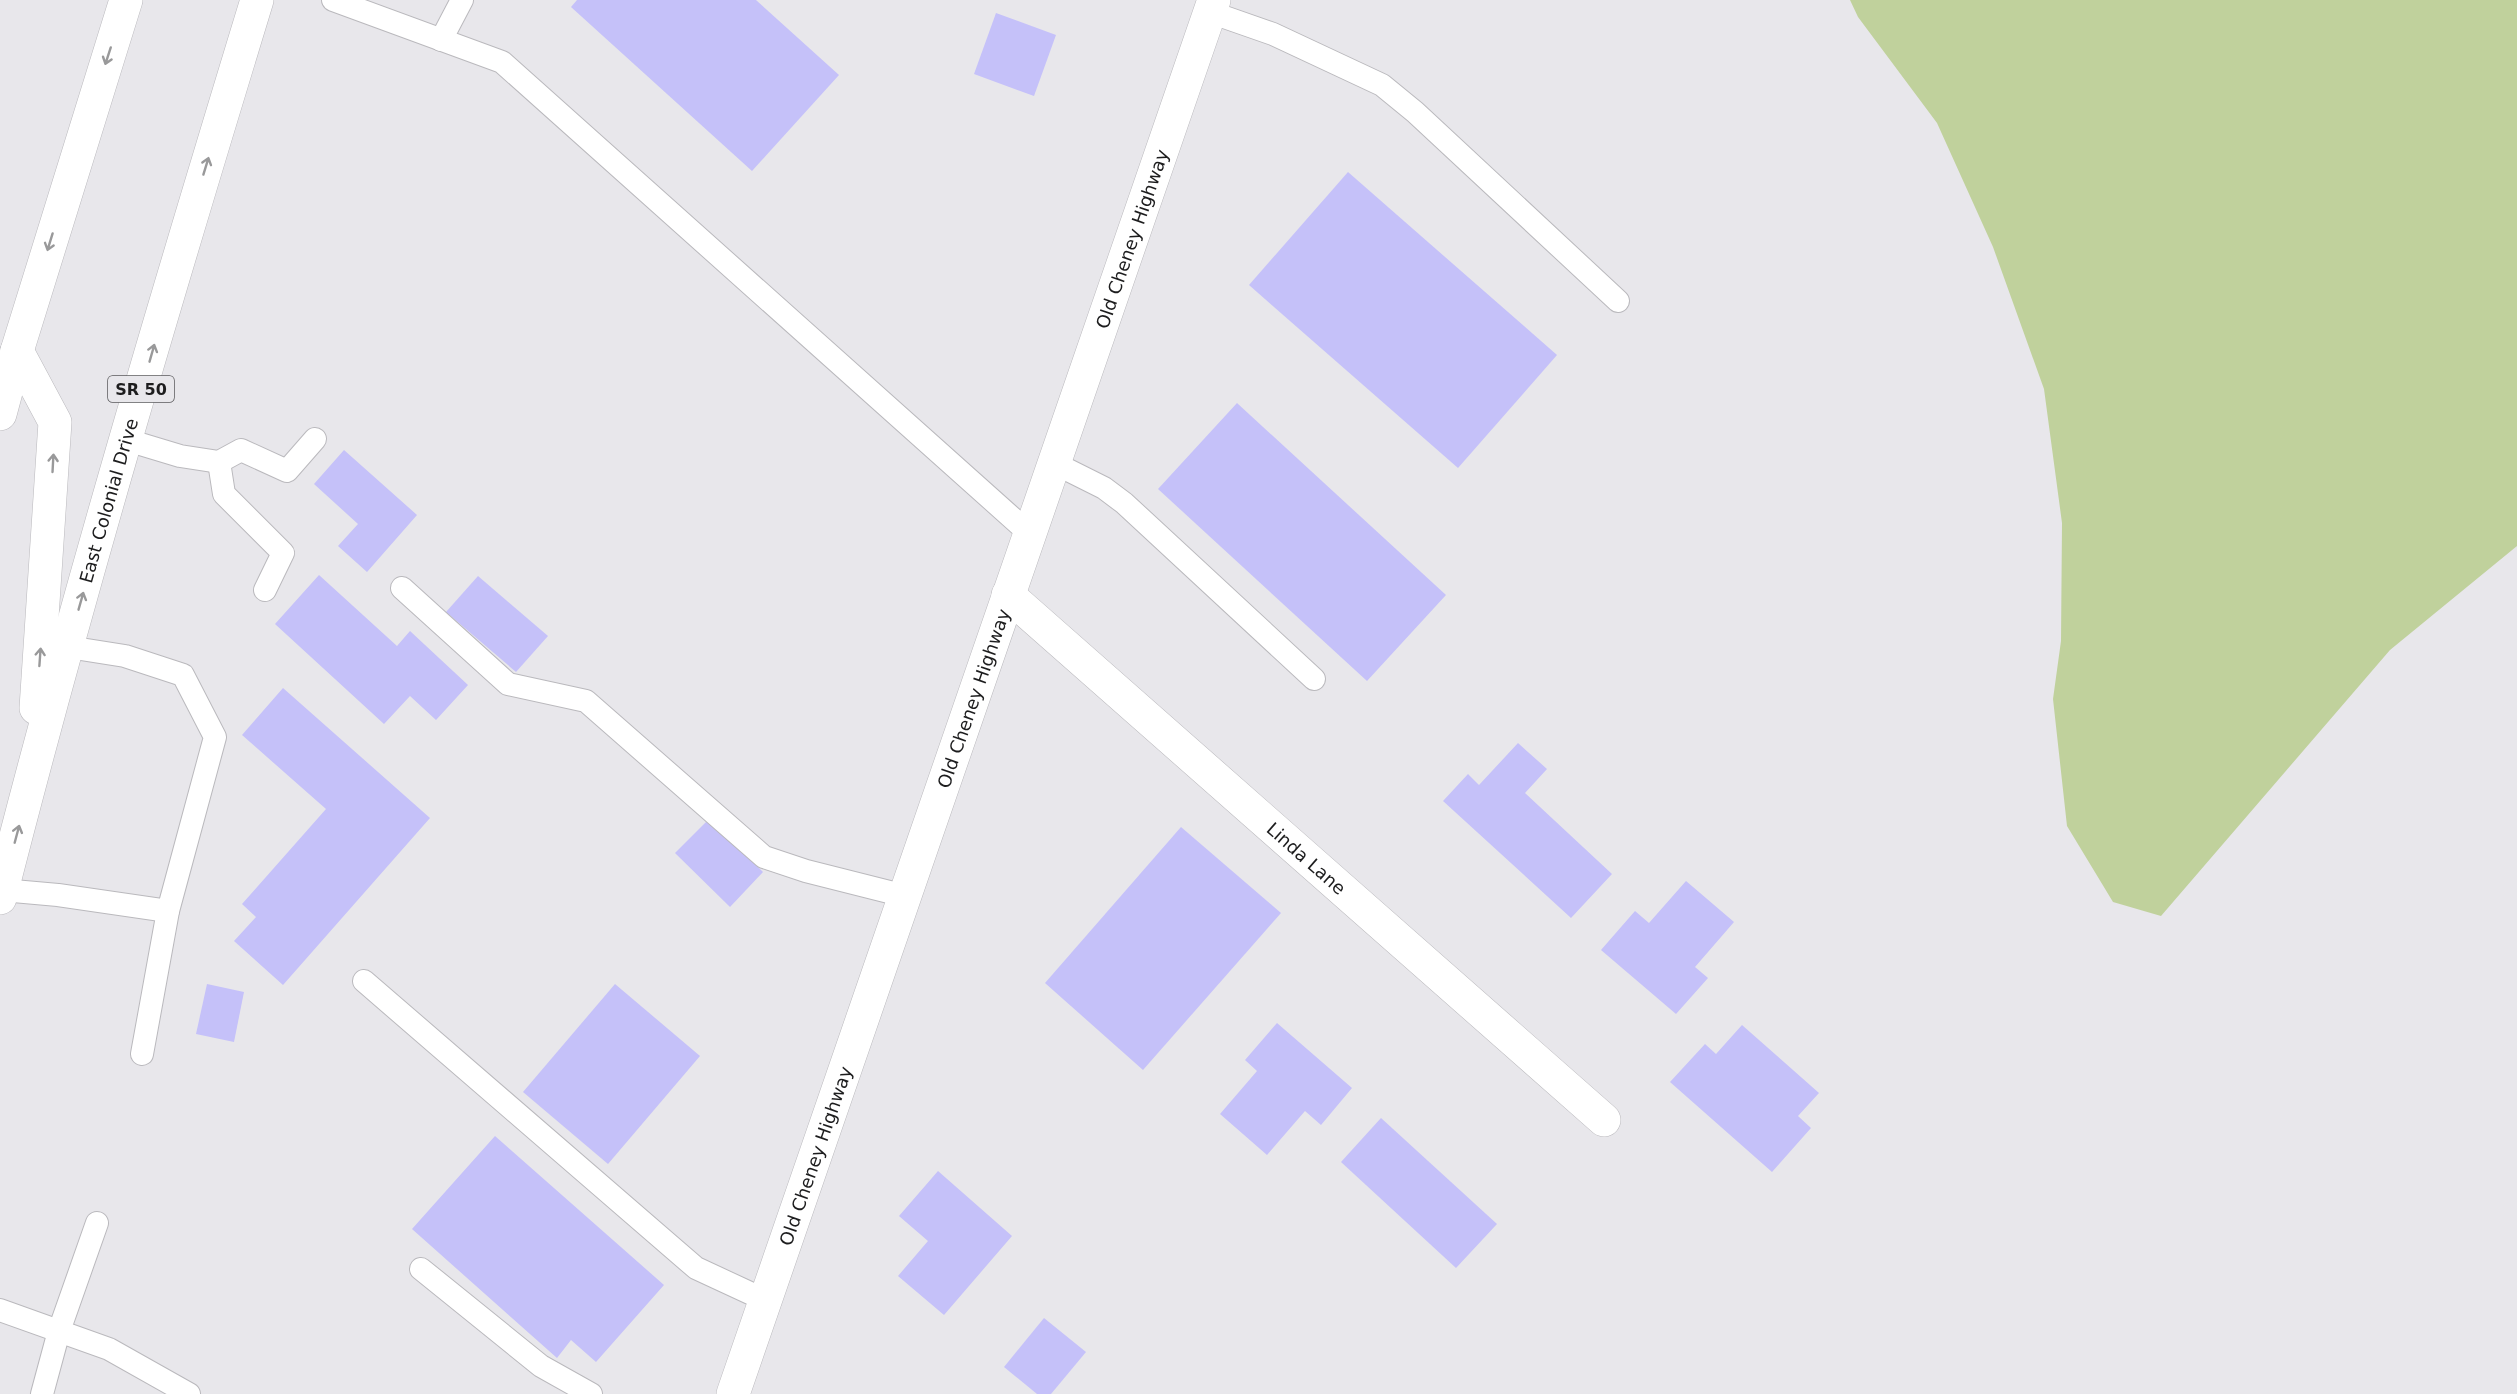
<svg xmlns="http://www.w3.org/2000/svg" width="2517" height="1394" font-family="'DejaVu Sans',sans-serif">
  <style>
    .green { fill: #c0d19c }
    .building { fill: #c5c1f9 }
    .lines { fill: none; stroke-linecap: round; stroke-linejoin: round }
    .lane-casing { stroke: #bab9bd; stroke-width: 24 }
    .street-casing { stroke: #bab9bd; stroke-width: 34 }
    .secondary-casing { stroke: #bab9bd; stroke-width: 34 }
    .highway-casing { stroke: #bab9bd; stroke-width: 34 }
    .lane { stroke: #fff; stroke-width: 22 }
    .street { stroke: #fff; stroke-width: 33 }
    .secondary { stroke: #fff; stroke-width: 33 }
    .highway { stroke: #fff; stroke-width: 33 }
    .oneway { stroke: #99999a }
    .labels { text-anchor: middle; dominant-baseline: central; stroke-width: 6; stroke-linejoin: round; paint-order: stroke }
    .shield { fill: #e8e7eb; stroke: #5a5a5c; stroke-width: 1.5 }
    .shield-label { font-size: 16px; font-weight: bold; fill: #1d1d1e }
    .street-label { font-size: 18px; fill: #1d1d1e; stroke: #e8e7eb }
  </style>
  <rect width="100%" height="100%" fill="#e8e7eb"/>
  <path class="green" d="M 1850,0 L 2517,0 L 2517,546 L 2390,650 L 2161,916 L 2113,902 L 2067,826 L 2053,699 L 2061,641 L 2062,523 L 2044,389 L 1993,247 L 1937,123 L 1858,17 Z"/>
  <g class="building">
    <path d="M 577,0 L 756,0 L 839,75 L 752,171 L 571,7 Z"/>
    <path d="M 996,13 L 1056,35 L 1034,96 L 974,74 Z"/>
    <path d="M 1348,172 L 1557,355 L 1458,468 L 1249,285 Z"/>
    <path d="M 1237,403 L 1446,595 L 1367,681 L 1158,489 Z"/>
    <path d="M 344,450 L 417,515 L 367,572 L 338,546 L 358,524 L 314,484 Z"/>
    <path d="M 319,575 L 397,646 L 410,631 L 468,685 L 436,720 L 410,696 L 384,724 L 275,624 Z"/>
    <path d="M 478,576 L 548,636 L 516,672 L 446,612 Z"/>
    <path d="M 283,688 L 430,818 L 283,985 L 234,941 L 256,917 L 242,904 L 326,809 L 242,735 Z"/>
    <path d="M 1518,743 L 1547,769 L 1525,793 L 1612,874 L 1571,918 L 1443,801 L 1468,774 L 1479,785 Z"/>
    <path d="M 709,819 L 763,872 L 730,907 L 675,853 Z"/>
    <path d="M 1181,827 L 1281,913 L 1143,1070 L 1045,983 Z"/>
    <path d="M 1686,881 L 1734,922 L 1695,967 L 1708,978 L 1676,1014 L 1601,950 L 1635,911 L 1649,923 Z"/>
    <path d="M 207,984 L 244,992 L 234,1042 L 196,1034 Z"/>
    <path d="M 615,984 L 700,1056 L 608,1164 L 523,1092 Z"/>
    <path d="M 1277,1023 L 1352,1088 L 1321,1125 L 1305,1111 L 1267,1155 L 1220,1114 L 1257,1071 L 1245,1060 Z"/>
    <path d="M 1742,1025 L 1819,1093 L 1798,1116 L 1811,1128 L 1772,1172 L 1670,1082 L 1705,1044 L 1716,1054 Z"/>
    <path d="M 1381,1118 L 1497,1224 L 1456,1268 L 1341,1162 Z"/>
    <path d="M 495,1136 L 664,1285 L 596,1362 L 571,1340 L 557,1358 L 412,1229 Z"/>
    <path d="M 938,1171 L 1012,1236 L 944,1315 L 898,1276 L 928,1241 L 899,1216 Z"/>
    <path d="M 1044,1318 L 1086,1352 L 1051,1394 L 1037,1394 L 1004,1367 Z"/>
  </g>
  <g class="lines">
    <g class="lane-casing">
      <g id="lane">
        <path d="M 333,0 L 502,62 L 1029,533"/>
        <path d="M 1210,12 L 1273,34 L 1382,85 L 1415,112 L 1618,301"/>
        <path d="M 441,40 L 462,0"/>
        <path d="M 127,440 L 180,456 L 219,462 L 241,450 L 287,471 L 315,439"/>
        <path d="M 219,462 L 224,494 L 283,553 L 265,590"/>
        <path d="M 1054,463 L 1104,488 L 1124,503 L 1314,679"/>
        <path d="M 402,588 L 508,684 L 586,701 L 764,857 L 806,871 L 905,896"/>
        <path d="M 2,890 L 58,895 L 168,911 L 215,737 L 183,675 L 125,656 L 68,647"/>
        <path d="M 364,981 L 696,1268 L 765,1300"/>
        <path d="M 142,1054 L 168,911"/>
        <path d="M 421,1269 L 541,1366 L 591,1394"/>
        <path d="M 0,1310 L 109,1349 L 189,1394"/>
        <path d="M 42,1394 L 59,1331 L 97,1223"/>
      </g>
    </g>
    <g class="street-casing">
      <g id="street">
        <path id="s1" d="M 1008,595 L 1604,1120"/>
      </g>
    </g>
    <g class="secondary-casing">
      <g id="secondary">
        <path id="s2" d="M 733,1394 L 1214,0"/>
      </g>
    </g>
    <g class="highway-casing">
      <g id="highway">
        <path d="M 17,351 L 55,422 L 36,708"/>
        <path d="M 0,414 L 17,351 L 126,0"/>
        <path id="s3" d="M 0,898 C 77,596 166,298 257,0"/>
      </g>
    </g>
    <use href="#lane" class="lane"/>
    <use href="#street" class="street"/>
    <use href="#secondary" class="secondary"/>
    <use href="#highway" class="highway"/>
  </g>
  <defs><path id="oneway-shaft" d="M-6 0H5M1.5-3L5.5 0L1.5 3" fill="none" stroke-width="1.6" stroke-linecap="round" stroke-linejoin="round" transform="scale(1.5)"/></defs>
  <g class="oneway">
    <use href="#oneway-shaft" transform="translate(108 56) rotate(108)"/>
    <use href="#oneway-shaft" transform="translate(206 166) rotate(-73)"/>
    <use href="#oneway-shaft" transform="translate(50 242) rotate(107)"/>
    <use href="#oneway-shaft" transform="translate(152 353) rotate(-74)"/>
    <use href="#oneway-shaft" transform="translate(53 463) rotate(-87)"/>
    <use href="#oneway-shaft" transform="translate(81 601) rotate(-74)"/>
    <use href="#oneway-shaft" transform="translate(40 657) rotate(-86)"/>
    <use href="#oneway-shaft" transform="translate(17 834) rotate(-75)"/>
  </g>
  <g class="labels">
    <rect class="shield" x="108" y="376" width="66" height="26" rx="4.5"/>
    <g class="shield-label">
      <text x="141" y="389">SR 50</text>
    </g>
    <g class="street-label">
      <text stroke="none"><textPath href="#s2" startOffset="1222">Old Cheney Highway</textPath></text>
      <text stroke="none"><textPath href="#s3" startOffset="412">East Colonial Drive</textPath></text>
      <text stroke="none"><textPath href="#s2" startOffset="736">Old Cheney Highway</textPath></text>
      <text stroke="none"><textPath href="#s1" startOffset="398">Linda Lane</textPath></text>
      <text stroke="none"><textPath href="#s2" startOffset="252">Old Cheney Highway</textPath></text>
    </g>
  </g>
</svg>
